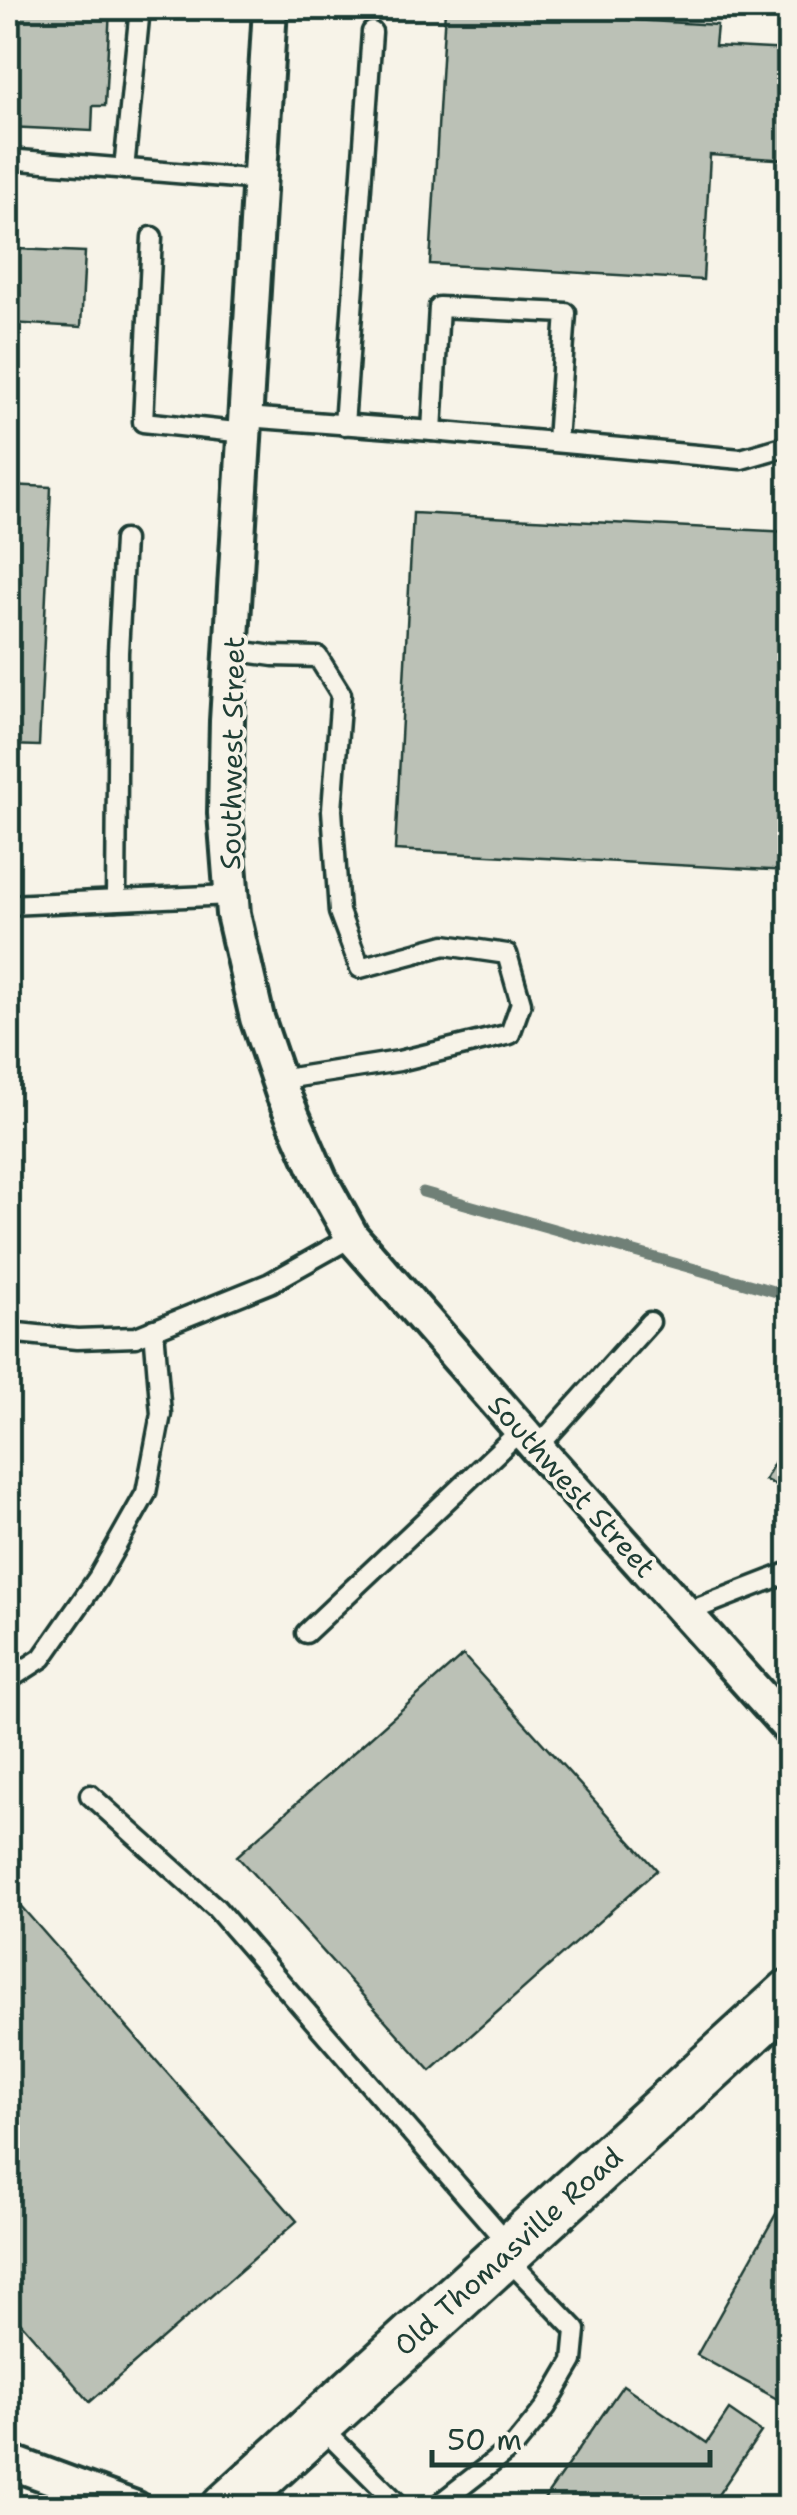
<svg xmlns="http://www.w3.org/2000/svg" width="797" height="2515" font-family="'Shantell Sans',sans-serif">
  <style>
    .lines { fill: none; stroke-linecap: round; stroke-linejoin: round }
    .stream { stroke: #6f8077; stroke-width: 11 }
    .building { fill: #bbc1b6; stroke: #1f3d34; stroke-width: 2.5 }
    .lane-casing { stroke: #1f3d34; stroke-width: 25 }
    .street-casing { stroke: #1f3d34; stroke-width: 40 }
    .secondary-casing { stroke: #1f3d34; stroke-width: 55 }
    .lane { stroke: #f7f3e8; stroke-width: 18 }
    .street { stroke: #f7f3e8; stroke-width: 32 }
    .secondary { stroke: #f7f3e8; stroke-width: 48 }
    .labels { text-anchor: middle; dominant-baseline: central; stroke-width: 8; stroke-linejoin: round; paint-order: stroke }
    .street-label { font-size: 28px; fill: #1f3d34; stroke: #f7f3e8 }
  </style>
  <rect width="100%" height="100%" fill="#f7f3e8"/>
  <filter id="ink" filterUnits="userSpaceOnUse"><feTurbulence type="fractalNoise" baseFrequency=".01" numOctaves="2"/><feDisplacementMap in="SourceGraphic" scale="20" xChannelSelector="R" yChannelSelector="G"/><feConvolveMatrix kernelMatrix="1 2 1 2 8 2 1 2 1" color-interpolation-filters="sRGB"/></filter>
  <g filter="url(#ink)">
    <g class="lines">
      <path class="stream" d="M 423,1192 L 780,1293 L 790,1294"/>
    </g>
    <g class="building">
      <path d="M 8,8 L 110,8 L 105,106 L 93,106 L 92,131 L 8,127 Z"/>
      <path d="M 445,9 L 717,25 L 715,46 L 790,50 L 790,160 L 710,155 L 703,280 L 430,264 Z"/>
      <path d="M 8,216 L 19,217 L 18,249 L 85,252 L 81,327 L 11,323 L 10,355 L 8,355 Z"/>
      <path d="M 8,485 L 51,487 L 39,746 L 8,745 Z"/>
      <path d="M 413,513 L 790,532 L 790,871 L 395,850 Z"/>
      <path d="M 790,1433 L 790,1492 L 765,1480 Z"/>
      <path d="M 463,1655 L 657,1870 L 431,2071 L 237,1856 Z"/>
      <path d="M 19,1904 L 297,2221 L 90,2402 L 8,2308 L 8,1914 Z"/>
      <path d="M 781,2205 L 790,2210 L 790,2406 L 697,2355 Z"/>
      <path d="M 623,2385 L 707,2443 L 729,2410 L 761,2432 L 709,2508 L 538,2508 Z"/>
    </g>
    <g class="lines">
      <g class="lane-casing">
        <g id="lane">
          <path d="M 8,159 L 260,180"/>
          <path d="M 124,169 L 140,8"/>
          <path d="M 152,237 L 143,422 L 245,433"/>
          <path d="M 246,417 L 432,431 L 741,459 L 790,445"/>
          <path d="M 344,425 L 372,32"/>
          <path d="M 432,431 L 439,307 L 566,313 L 557,441"/>
          <path d="M 231,650 L 273,656 L 318,657 L 341,694 L 332,810 L 339,912 L 360,968 L 445,945 L 507,954 L 521,1003 L 510,1034 L 399,1061 L 278,1080"/>
          <path d="M 116,900 L 118,652 L 124,540"/>
          <path d="M 8,905 L 231,895"/>
          <path d="M 8,1332 L 77,1339 L 136,1337 L 270,1283 L 352,1237"/>
          <path d="M 537,1448 L 650,1322"/>
          <path d="M 685,1613 L 790,1572"/>
          <path d="M 306,1633 L 521,1430"/>
          <path d="M 8,1680 L 42,1658 L 98,1578 L 146,1493 L 161,1414 L 154,1329"/>
          <path d="M 90,1795 L 216,1908 L 511,2247"/>
          <path d="M 318,2424 L 402,2508"/>
          <path d="M 434,2508 L 516,2444 L 546,2407 L 573,2361 L 576,2330 L 504,2255"/>
        </g>
      </g>
      <g class="street-casing">
        <g id="street">
          <path d="M 270,8 L 227,721 L 225,813 L 233,914 L 257,1018 L 283,1094 L 320,1179 L 352,1237 L 537,1448 L 790,1729"/>
          <path d="M 8,2461 L 135,2508"/>
        </g>
      </g>
      <g class="secondary-casing">
        <path id="secondary" d="M 226,2508 L 790,1994"/>
      </g>
      <use href="#lane" class="lane"/>
      <use href="#street" class="street"/>
      <use href="#secondary" class="secondary"/>
    </g>
  </g>
  <g class="labels">
    <g class="street-label">
      <text transform="translate(232 753) rotate(-89)">Southwest Street</text>
      <text transform="translate(572 1486) rotate(48)">Southwest Street</text>
      <text transform="translate(508 2251) rotate(-42)">Old Thomasville Road</text>
    </g>
  </g>
  <rect width="797" height="2515" fill="none" stroke="#f7f3e8" stroke-width="40"/>
  <rect x="20" y="20" width="757" height="2475" fill="none" stroke="#1f3d34" stroke-width="4" filter="url(#ink)"/>
  <path d="M432 2450v15h278v-15" fill="none" stroke="#1f3d34" stroke-width="5"/>
  <text x="447" y="2450" font-size="30" fill="#1f3d34" stroke="#f7f3e8" stroke-width="8" paint-order="stroke">50 m</text>
</svg>
